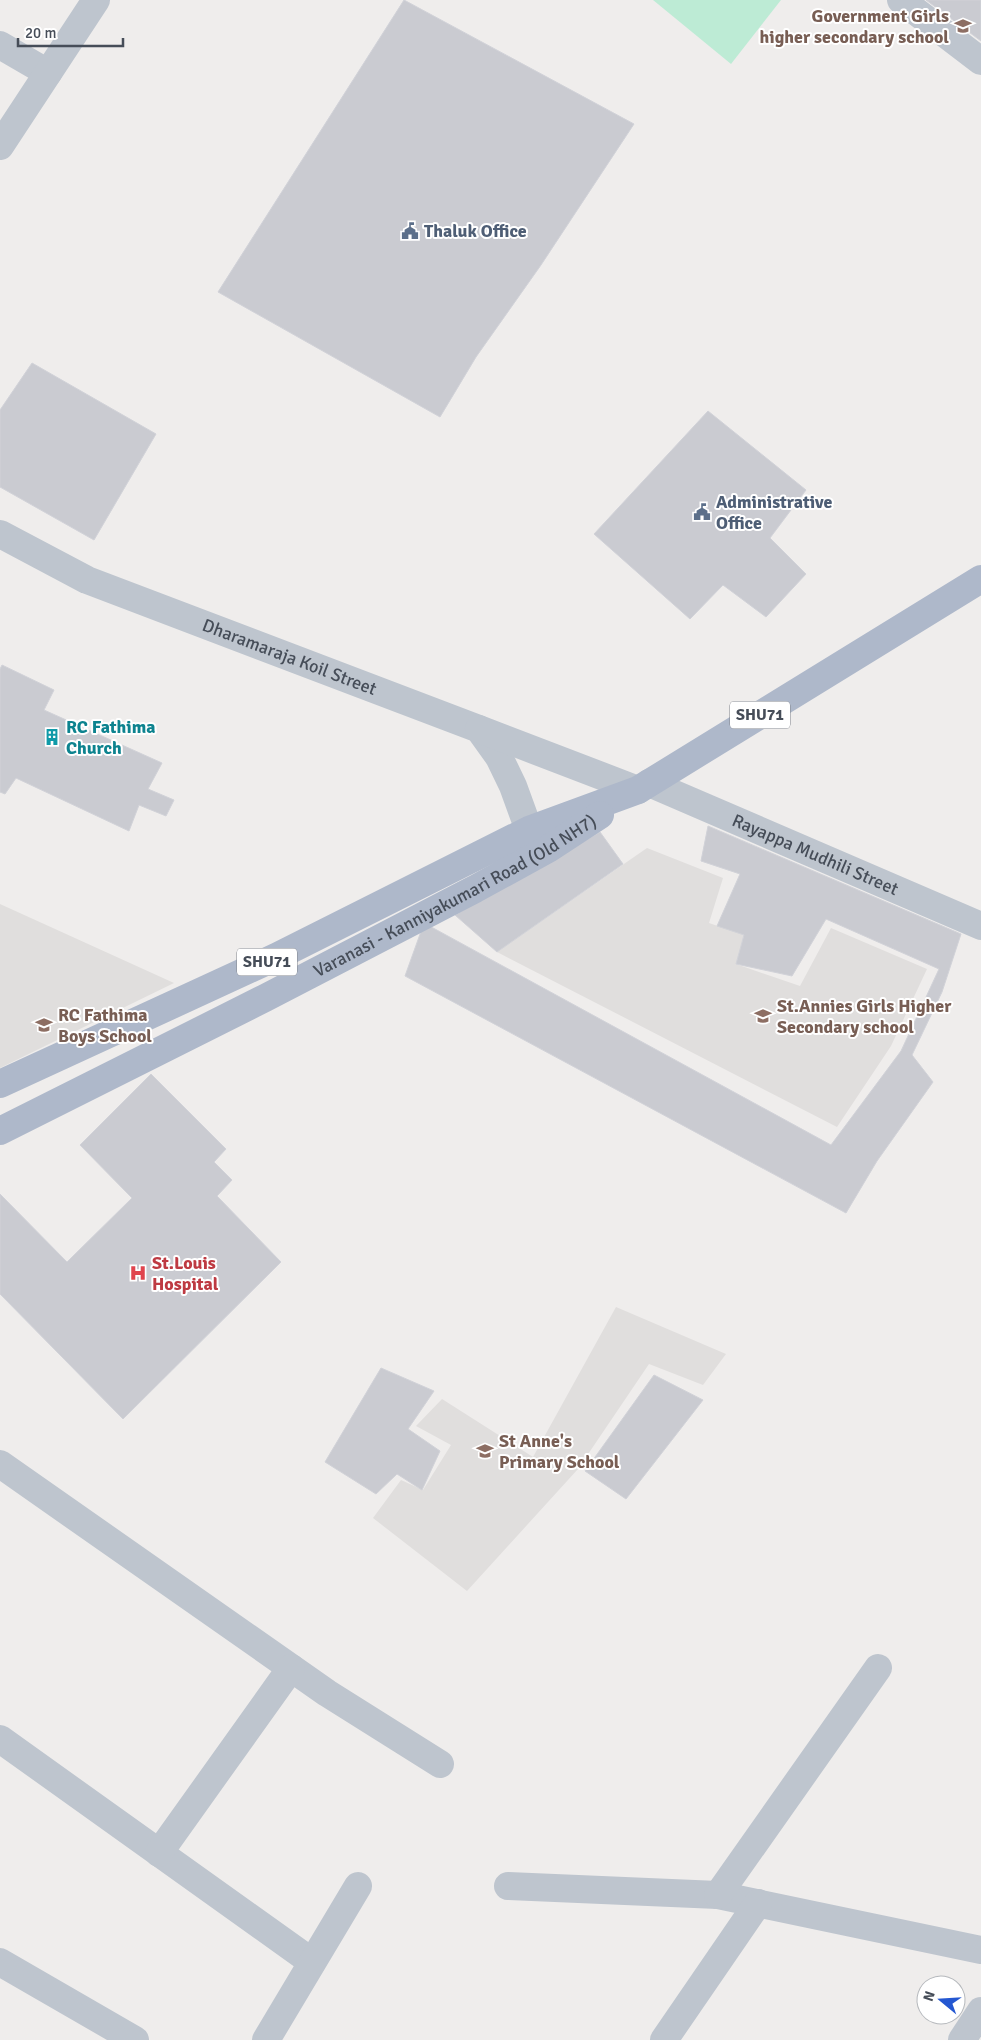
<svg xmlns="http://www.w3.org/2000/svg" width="981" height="2040" font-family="Signika,sans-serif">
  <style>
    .education { fill: #e0dedd }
    .green { fill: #bdebd5 }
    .building { fill: #cacbd1; stroke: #d1d2d8 }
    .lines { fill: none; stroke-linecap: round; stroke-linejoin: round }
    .minor { stroke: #bec5ce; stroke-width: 28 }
    .tertiary { stroke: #bec5ce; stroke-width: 28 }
    .primary { stroke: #aeb8ca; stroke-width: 28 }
    .labels { text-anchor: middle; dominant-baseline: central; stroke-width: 4; stroke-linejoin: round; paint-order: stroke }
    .shield { fill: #fff; stroke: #7e828a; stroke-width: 1 }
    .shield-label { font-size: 16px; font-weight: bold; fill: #464d58 }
    .education-label { font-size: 18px; font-weight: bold; fill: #785e54; stroke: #fff; text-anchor: start }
    .service-label { font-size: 18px; font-weight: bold; fill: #4e5e75; stroke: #fff; text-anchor: start }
    .street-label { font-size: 18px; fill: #464d58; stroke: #fff }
    .culture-label { font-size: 18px; font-weight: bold; fill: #0d838f; stroke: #fff; text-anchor: start }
    .health-label { font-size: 18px; font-weight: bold; fill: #be3a42; stroke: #fff; text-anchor: start }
  </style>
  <rect width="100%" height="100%" fill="#efedec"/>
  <g class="education">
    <path d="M 647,848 L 723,878 L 709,923 L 744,935 L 736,964 L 800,986 L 831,928 L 927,969 L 891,1046 L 837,1127 L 497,952 Z"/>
    <path d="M 0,904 L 174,983 L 0,1068 Z"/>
    <path d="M 616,1307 L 726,1354 L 703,1385 L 649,1364 L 578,1469 L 467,1591 L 373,1518 L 401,1480 L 423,1490 L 451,1445 L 416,1426 L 442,1399 L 533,1457 Z"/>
  </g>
  <path class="green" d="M 653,0 L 781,0 L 731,64 Z"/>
  <g class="building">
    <path d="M 404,0 L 634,124 L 541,265 L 476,357 L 440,417 L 218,292 Z"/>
    <path d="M 926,0 L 981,0 L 981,41 Z"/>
    <path d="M 32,363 L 156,434 L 94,540 L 0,487 L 0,410 Z"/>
    <path d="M 708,411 L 806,490 L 770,538 L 806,574 L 766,617 L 723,585 L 690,619 L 594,534 Z"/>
    <path d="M 2,665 L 54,690 L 44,710 L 162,763 L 148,789 L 174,800 L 166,816 L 139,805 L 129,831 L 16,778 L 5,794 L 0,792 L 0,669 Z"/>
    <path d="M 708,826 L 961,934 L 942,992 L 912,1055 L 933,1082 L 877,1161 L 846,1213 L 405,976 L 424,923 L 831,1145 L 901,1051 L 939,969 L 826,919 L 792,976 L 736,964 L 744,935 L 717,926 L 740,874 L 701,861 Z"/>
    <path d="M 600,832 L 623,864 L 497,952 L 455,915 Z"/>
    <path d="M 151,1074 L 226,1149 L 214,1162 L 232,1180 L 217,1196 L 281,1262 L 123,1419 L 0,1294 L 0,1194 L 67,1262 L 132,1198 L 80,1145 Z"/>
    <path d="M 381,1368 L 434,1391 L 408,1429 L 440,1451 L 422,1490 L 397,1474 L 376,1494 L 325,1462 Z"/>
    <path d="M 654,1375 L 703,1400 L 626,1499 L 585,1471 Z"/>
  </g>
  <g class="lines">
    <g class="minor">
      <path d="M 901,0 L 981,61"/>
      <path d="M 0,45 L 48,73"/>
      <path d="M 0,146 L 96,0"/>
      <path d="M 0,1464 L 327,1693 L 440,1764"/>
      <path d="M 0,1739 L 312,1962"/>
      <path d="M 159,1853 L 291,1668"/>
      <path d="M 508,1886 L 718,1895 L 981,1950"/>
      <path d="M 718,1895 L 878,1668"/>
      <path d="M 0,1962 L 135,2040"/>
      <path d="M 266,2040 L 358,1886"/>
      <path d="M 664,2040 L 758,1903"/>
      <path d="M 962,2040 L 981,2011"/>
    </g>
    <g class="tertiary">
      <path id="s1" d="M 0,534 L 87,580 L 479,729 L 499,757 L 513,786 L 529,830"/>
      <path d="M 479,729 L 638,790"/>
      <path id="s2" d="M 649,783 L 981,926"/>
    </g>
    <g class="primary">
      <path d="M 0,1084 L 276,957 L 529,830 L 638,790 L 981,579"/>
      <path id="s3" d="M 0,1131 L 265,998 L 475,889 L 548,849 L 600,815"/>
    </g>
  </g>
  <defs>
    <g id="school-bare" transform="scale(1.35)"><path d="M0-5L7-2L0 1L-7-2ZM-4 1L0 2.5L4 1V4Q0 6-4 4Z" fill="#8d6e63" stroke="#fff" stroke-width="2.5" paint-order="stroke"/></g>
    <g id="civic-bare" transform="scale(1.35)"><path d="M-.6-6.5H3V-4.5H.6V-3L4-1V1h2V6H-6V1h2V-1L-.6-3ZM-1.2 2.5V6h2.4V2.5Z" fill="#5c6f8a" stroke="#fff" stroke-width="2.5" paint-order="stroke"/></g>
    <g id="building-bare" transform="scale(1.35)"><path d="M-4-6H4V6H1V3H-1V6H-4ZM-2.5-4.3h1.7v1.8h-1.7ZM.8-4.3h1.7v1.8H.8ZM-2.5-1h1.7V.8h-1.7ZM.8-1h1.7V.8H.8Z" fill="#0f9aa8" stroke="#fff" stroke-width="2.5" paint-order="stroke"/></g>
    <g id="hospital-bare" transform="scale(1.35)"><path d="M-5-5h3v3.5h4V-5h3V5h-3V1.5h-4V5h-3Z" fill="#e0444e" stroke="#fff" stroke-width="2.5" paint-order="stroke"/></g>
  </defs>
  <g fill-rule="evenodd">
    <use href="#school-bare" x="963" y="26"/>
    <use href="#civic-bare" x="410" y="231"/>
    <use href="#civic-bare" x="702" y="512"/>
    <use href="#building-bare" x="52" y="737"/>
    <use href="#school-bare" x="763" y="1016"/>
    <use href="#school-bare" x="44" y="1025"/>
    <use href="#hospital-bare" x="138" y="1273"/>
    <use href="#school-bare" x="485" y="1451"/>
  </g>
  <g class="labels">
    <g class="shield">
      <rect x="730" y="701.5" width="60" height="27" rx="4"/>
      <rect x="237" y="948.5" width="60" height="27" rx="4"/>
    </g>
    <g class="shield-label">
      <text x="760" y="715">SHU71</text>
      <text x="267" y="962">SHU71</text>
    </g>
    <g class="education-label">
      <text x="949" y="16" text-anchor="end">Government Girls<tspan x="949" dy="21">higher secondary school</tspan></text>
      <text x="777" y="1006">St.Annies Girls Higher<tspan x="777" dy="21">Secondary school</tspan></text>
      <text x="58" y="1015">RC Fathima<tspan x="58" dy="21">Boys School</tspan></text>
      <text x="499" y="1441">St Anne's<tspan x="499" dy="21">Primary School</tspan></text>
    </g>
    <g class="service-label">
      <text x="424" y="231">Thaluk Office</text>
      <text x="716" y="502">Administrative<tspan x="716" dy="21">Office</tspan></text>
    </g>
    <g class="street-label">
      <text stroke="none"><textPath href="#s1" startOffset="315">Dharamaraja Koil Street</textPath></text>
      <text stroke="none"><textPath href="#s2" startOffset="181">Rayappa Mudhili Street</textPath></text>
      <text stroke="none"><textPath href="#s3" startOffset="512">Varanasi - Kanniyakumari Road (Old NH7)</textPath></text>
    </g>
    <g class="culture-label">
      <text x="66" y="727">RC Fathima<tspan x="66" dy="21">Church</tspan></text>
    </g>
    <g class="health-label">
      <text x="152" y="1263">St.Louis<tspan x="152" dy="21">Hospital</tspan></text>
    </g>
  </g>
  <g transform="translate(941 2000) rotate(288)"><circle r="24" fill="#ffffff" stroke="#b5b8bc"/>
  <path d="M0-4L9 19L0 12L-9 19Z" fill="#2457d1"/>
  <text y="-8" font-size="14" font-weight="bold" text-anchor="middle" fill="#464d58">N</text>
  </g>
  <path d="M18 38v8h105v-8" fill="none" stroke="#464d58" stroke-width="2.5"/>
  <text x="25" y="38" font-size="15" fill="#464d58" stroke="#ffffff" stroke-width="4" paint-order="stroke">20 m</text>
</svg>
